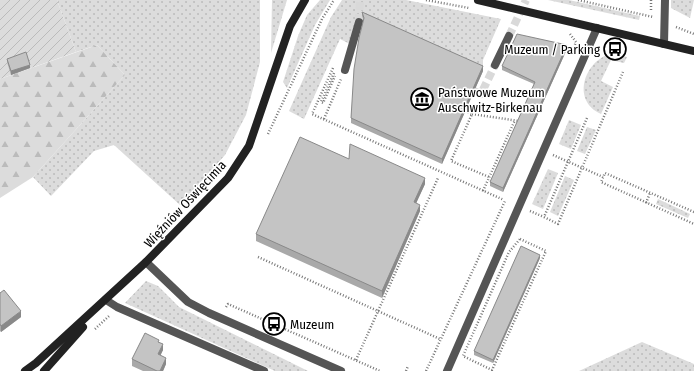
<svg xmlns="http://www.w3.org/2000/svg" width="694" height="371" font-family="'Fira Sans Condensed',sans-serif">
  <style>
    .grass { fill: url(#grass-dots) }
    .forest { fill: url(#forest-firs) }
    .garden { fill: url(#garden-furrows) }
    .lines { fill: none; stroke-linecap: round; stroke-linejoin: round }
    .street-tunnel { stroke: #d9d9d9; stroke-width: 8; stroke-dasharray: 8 4; stroke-linecap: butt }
    .path { stroke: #777; stroke-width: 2.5; stroke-dasharray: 1 2; stroke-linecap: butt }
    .lane { stroke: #555; stroke-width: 8 }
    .street { stroke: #555; stroke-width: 8 }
    .secondary { stroke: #222; stroke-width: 8 }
    .wall { fill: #a9a9a9 }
    .shaded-wall { fill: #898989 }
    .building { fill: #c4c4c4; stroke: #898989 }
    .labels { text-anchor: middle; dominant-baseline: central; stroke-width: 3; stroke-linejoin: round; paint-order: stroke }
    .poi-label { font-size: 13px; fill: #000; stroke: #fff; text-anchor: start }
    .street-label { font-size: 13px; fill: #000; stroke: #fff }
  </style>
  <defs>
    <pattern id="grass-dots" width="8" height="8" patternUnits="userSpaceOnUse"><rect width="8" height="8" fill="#dcdcdc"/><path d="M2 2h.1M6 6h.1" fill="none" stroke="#bbb" stroke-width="1.8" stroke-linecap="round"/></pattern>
    <pattern id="forest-firs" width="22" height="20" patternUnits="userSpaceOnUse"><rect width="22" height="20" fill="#dcdcdc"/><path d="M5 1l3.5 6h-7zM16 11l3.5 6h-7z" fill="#bbb"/></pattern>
    <pattern id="garden-furrows" width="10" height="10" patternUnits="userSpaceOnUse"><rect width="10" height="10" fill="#dcdcdc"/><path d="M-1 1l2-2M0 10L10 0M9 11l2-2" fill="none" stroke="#bbb"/></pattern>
  </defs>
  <rect width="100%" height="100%" fill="#fff"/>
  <g class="grass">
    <path d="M 57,0 L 260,0 L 260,62 L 246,115 L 225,155 L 180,205 L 114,145 L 94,151 L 51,196 L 33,177 L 125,75 L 97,45 L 76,52 Z"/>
    <path d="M 272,0 L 287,0 L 271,53 Z"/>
    <path d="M 320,0 L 330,0 L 315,25 L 287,88 L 283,82 L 298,36 L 307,15 Z"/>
    <path d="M 342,0 L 406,0 L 501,19 L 483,60 L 483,71 L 362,17 L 350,44 L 340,39 L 304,119 L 289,111 L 331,17 Z"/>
    <path d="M 548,0 L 569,0 L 640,16 L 639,20 Z"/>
    <path d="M 671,0 L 694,0 L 690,18 L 671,8 Z"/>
    <path d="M 613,53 L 627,57 L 624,63 L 611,60 L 601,81 L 613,87 L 601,114 C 570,100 585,59 613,53 Z"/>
    <path d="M 569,120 L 581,125 L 571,149 L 559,144 Z"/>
    <path d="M 587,127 L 596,130 L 585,154 L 577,151 Z"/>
    <path d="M 548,169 L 558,173 L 543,209 L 532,204 Z"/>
    <path d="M 565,176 L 574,180 L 558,216 L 550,212 Z"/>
    <path d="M 658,199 L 690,214 L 688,218 L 656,204 Z"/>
    <path d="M 146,281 L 158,286 L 179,307 L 308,371 L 275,371 L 125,303 Z"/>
    <path d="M 642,342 L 694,364 L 694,371 L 579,371 Z"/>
  </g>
  <path class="forest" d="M 97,45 L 125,75 L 33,177 L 0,198 L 0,79 Z"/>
  <path class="garden" d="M 0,0 L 57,0 L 76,52 L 0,79 Z"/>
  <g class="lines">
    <g class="street-tunnel">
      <path d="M 359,22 L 360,0"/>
      <path d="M 509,36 L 526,0"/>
      <path d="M 474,91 L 481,94 L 495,65"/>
    </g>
    <g class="path">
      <path d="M 426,0 L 469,8"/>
      <path d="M 578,0 L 653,17"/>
      <path d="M 651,0 L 651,10"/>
      <path d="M 676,27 L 694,34"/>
      <path d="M 570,34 L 576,42 L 574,47"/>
      <path d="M 333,68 L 312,114 L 504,200"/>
      <path d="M 334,73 L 321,102 L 323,103 L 335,76"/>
      <path d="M 465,111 L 472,114 L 451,161 L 489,177"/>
      <path d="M 472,114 L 519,121"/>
      <path d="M 587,118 L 544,217 L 558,224 L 623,72"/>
      <path d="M 324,119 L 341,79"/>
      <path d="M 268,134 L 322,19 L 334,0"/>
      <path d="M 553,155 L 603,177"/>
      <path d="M 483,191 L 515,120"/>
      <path d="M 646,203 L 650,193"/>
      <path d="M 530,211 L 544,217"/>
      <path d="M 694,212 L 605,173 L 601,182 L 694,224"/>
      <path d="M 520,239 L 546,251 L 492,370 L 463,356 L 509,252 Z"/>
      <path d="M 258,257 L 440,339"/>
      <path d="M 226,307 L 228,304 L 380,371"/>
      <path d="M 95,329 L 109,316"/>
      <path d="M 356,360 L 438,178"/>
      <path d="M 406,371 L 408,366"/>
      <path d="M 426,371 L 505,201"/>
    </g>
    <g class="lane">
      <path d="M 664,44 L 665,0"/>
      <path d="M 146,262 L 188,302 L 209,313 L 341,371"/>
      <path d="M 106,300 L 117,307 L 264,371"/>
      <path d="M 447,371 L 597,28"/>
    </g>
    <g class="street">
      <path d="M 495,65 L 509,36"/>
      <path d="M 345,70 L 359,22"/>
    </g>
    <g class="secondary">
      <path d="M 478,0 L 694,51"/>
      <path d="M 25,371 L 36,363 L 146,262 L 228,178 L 249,146 L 290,26 L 305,0"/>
      <path d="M 44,371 L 83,327"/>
    </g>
  </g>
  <g class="wall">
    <path d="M 362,12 L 483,71 L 442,164 L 351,123 L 351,118 L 364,21 L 362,16 Z"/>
    <path d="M 567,49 L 503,192 L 490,186 L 490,182 L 534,84 L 502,70 L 502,66 Z"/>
    <path d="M 7,59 L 30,68 L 11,75 L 7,62 Z"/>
    <path d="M 349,159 L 425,184 L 416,203 L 420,211 L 382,298 L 256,241 L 256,234 Z"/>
    <path d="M 540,258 L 493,363 L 474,355 L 474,351 Z"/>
    <path d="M 0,293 L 21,317 L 1,332 L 0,331 Z"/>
    <path d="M 159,342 L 163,350 L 160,355 L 166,364 L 163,371 L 143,371 L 132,366 L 132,359 Z"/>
  </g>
  <g class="shaded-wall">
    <path d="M 567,45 L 567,49 L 503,192 L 503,188 Z"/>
    <path d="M 30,65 L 30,68 L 11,75 L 11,71 Z"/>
    <path d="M 483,66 L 483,71 L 442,164 L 442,159 Z"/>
    <path d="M 425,178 L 425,184 L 414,208 L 414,202 Z"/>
    <path d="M 420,205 L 420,211 L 382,298 L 382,291 Z"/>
    <path d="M 540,255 L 540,258 L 493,363 L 493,360 Z"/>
    <path d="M 21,311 L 21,317 L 1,332 L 1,326 Z"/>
    <path d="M 163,344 L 163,350 L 158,361 L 158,354 Z"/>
    <path d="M 166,358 L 166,364 L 163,371 L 160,371 Z"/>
  </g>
  <g class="building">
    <path d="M 362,12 L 483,66 L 442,159 L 351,118 L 354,69 L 359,38 L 364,18 Z"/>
    <path d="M 517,34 L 567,45 L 503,188 L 490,182 L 535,82 L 502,66 Z"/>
    <path d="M 26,52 L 30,65 L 11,71 L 7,59 Z"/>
    <path d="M 300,137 L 349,159 L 350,144 L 425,178 L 414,202 L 420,205 L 382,291 L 256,234 Z"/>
    <path d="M 521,246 L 540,255 L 493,360 L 474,351 Z"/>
    <path d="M 4,290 L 21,311 L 1,326 L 0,324 L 0,293 Z"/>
    <path d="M 145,333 L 159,340 L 158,342 L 163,344 L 158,354 L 166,358 L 160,371 L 157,371 L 132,359 Z"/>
  </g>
  <defs>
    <g id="bus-ring" transform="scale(1.15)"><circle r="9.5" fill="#fff" stroke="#000" stroke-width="1.5"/><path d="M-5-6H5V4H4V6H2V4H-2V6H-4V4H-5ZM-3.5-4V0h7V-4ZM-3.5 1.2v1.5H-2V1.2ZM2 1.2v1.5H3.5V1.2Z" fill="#000"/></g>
    <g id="museum-ring" transform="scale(1.15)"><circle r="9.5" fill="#fff" stroke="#000" stroke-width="1.5"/><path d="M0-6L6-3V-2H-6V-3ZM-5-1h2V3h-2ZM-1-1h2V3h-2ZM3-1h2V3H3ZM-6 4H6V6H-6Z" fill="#000"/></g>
  </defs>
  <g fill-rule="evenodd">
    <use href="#bus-ring" x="615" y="49"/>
    <use href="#museum-ring" x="422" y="99"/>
    <use href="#bus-ring" x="274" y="324"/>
  </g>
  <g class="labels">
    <g class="poi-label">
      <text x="600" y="49" text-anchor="end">Muzeum / Parking</text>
      <text x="438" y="92">Państwowe Muzeum<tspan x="438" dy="15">Auschwitz-Birkenau</tspan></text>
      <text x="290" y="324">Muzeum</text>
    </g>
    <g class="street-label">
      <text transform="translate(185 204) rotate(-47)">Więźniów Oświęcimia</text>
    </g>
  </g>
</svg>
